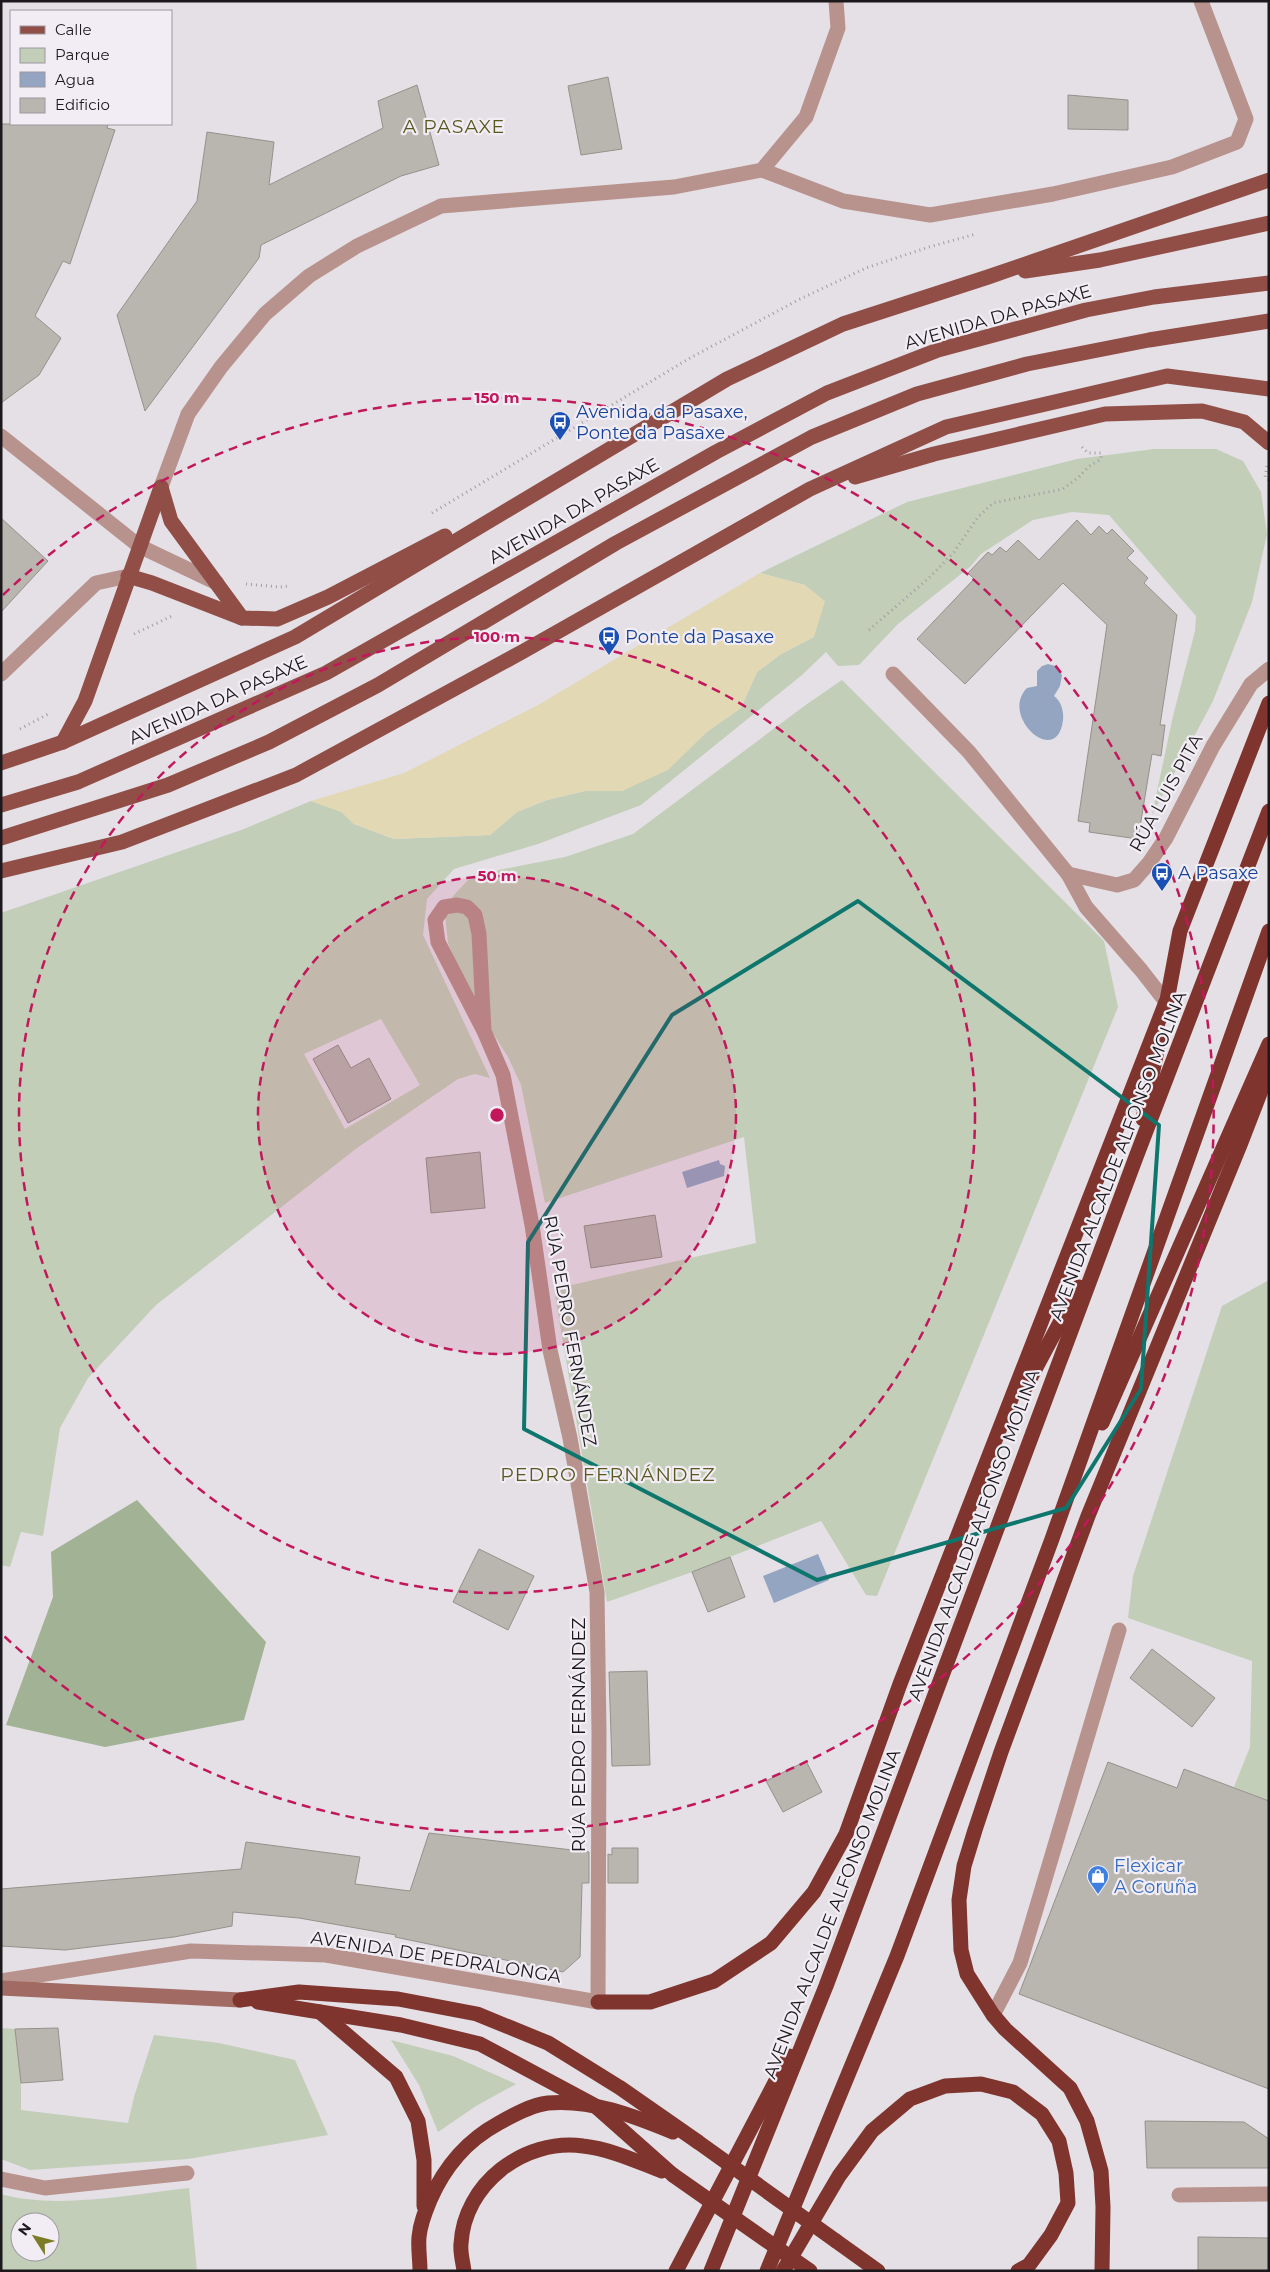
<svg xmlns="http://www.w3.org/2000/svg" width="1270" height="2272" font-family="Montserrat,sans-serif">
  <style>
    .green { fill: #c2ceb8; fill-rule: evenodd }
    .forest { fill: #a2b395 }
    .sand { fill: #e2d8b3 }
    .water { fill: #93a5c1 }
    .building { fill: #b9b5af; stroke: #95918b }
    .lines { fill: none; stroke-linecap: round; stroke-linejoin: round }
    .path { stroke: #a09da2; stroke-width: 3; stroke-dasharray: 1 4; stroke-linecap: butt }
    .lane { stroke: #b8928d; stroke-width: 15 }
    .street { stroke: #b8928d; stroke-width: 15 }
    .secondary { stroke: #a16b64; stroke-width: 15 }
    .primary { stroke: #904e47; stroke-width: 15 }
    .highway { stroke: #7f342e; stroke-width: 15 }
    .highway-bridge { stroke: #7f342e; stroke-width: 15 }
    .marked { fill: none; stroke: #0f766e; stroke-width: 4; stroke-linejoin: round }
    .ring { fill: none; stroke: #c2185b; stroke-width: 2.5; stroke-dasharray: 9 6 }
    .labels { text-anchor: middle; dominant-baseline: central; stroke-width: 4.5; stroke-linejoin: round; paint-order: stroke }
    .street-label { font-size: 18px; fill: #1b191c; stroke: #f2edf4 }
    .transit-label { font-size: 18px; fill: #164399; stroke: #f2edf4; text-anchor: start }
    .shop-label { font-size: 18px; fill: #366cbe; stroke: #f2edf4; text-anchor: start }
    .neighbourhood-label { font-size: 19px; letter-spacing: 1px; fill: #58591e; stroke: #f2edf4 }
    .centre { fill: #c2185b; stroke: #f2edf4; stroke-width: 2.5 }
    .ring-label { font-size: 15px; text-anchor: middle; font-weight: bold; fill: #c2185b; stroke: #f2edf4; stroke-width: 4.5; stroke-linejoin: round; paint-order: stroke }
  </style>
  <rect width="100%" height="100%" fill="#e4e0e6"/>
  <g class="green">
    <path d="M 1154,449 L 1216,449 L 1243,461 L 1261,492 L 1267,534 L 1252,602 L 1213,701 L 1152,815 L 1173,716 L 1195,631 L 1196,616 L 1109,515 L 1072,512 L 1033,520 L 981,554 L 971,566 L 898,624 L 859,665 L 838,666 L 826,652 L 802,675 L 641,805 L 538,844 L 454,869 L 427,899 L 423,935 L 490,1078 L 475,1074 L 458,1079 L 357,1148 L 156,1305 L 88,1378 L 60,1428 L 43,1536 L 21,1532 L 10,1567 L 1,1565 L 1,913 L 244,829 L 311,801 L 342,812 L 354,824 L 394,839 L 490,835 L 517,812 L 547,800 L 585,791 L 622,791 L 741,708 L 757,672 L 781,654 L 814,637 L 805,585 L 760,573 L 907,502 L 1077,459 ZM 381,1019 L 420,1085 L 345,1129 L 304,1054 Z"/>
    <path d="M 842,680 L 1104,941 L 1118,1007 L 877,1596 L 866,1595 L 821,1521 L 692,1572 L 607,1602 L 554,1289 L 756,1243 L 744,1137 L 545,1203 L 521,1085 L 508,1057 L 469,995 L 448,943 L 445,915 L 453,896 L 468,880 L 499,870 L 565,857 L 633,834 L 807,704 Z"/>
    <path d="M 1269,1280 L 1269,1801 L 1234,1787 L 1250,1747 L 1252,1661 L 1128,1618 L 1133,1576 L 1222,1306 Z"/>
    <path d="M 1,2028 L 15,2029 L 21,2083 L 21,2110 L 128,2123 L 134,2097 L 154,2035 L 219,2043 L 295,2060 L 328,2135 L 188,2159 L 30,2170 L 1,2159 Z"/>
    <path d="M 391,2040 L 453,2056 L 516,2084 L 476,2106 L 438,2132 L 419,2085 Z"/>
    <path d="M 189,2188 L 197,2271 L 1,2271 L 1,2194 C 56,2210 132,2194 189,2188 ZM 20,2222 L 50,2222 L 50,2252 L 20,2252 Z"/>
  </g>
  <path class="forest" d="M 137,1500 L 266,1642 L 244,1720 L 105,1747 L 6,1725 L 53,1597 L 51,1552 Z"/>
  <path class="sand" d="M 760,573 L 805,585 L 825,601 L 814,637 L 781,654 L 757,672 L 741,708 L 708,731 L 668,770 L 622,791 L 585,791 L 547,800 L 517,812 L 490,835 L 394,839 L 354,824 L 341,812 L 311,801 L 404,773 L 538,705 Z"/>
  <g class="water">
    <path d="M 1048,664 L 1055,666 L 1062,675 L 1060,686 L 1054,696 C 1061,701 1064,711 1063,720 C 1057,769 999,716 1027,688 L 1037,686 L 1037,671 L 1042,666 Z"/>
    <path d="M 719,1160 L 720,1164 L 725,1166 L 724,1176 L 687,1188 L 682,1172 Z"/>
    <path d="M 818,1554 L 829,1580 L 774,1603 L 763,1576 Z"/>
  </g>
  <g class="building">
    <path d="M 608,77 L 622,149 L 581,155 L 568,86 Z"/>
    <path d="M 417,85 L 439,165 L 401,176 L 261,245 L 259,258 L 145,411 L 117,315 L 197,201 L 207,132 L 274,142 L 269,185 L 383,128 L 378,101 Z"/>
    <path d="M 1068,95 L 1128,100 L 1128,130 L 1068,129 Z"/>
    <path d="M 1,124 L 108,124 L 107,128 L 115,130 L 70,264 L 63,261 L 35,316 L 61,338 L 39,375 L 1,403 Z"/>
    <path d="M 1,518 L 48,561 L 1,612 Z"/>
    <path d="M 1077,520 L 1091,535 L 1099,526 L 1107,534 L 1112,529 L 1134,551 L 1127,558 L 1148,578 L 1144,583 L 1177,615 L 1160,725 L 1165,725 L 1161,756 L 1152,754 L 1138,839 L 1089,832 L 1090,823 L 1078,821 L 1107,625 L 1063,583 L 965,684 L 917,639 L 974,579 L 968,573 L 988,552 L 992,555 L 1000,547 L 1006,552 L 1018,540 L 1039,560 Z"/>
    <path d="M 338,1045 L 351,1068 L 369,1058 L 391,1099 L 348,1123 L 313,1059 Z"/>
    <path d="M 480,1152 L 485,1208 L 431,1213 L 426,1158 Z"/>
    <path d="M 655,1215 L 662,1257 L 591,1268 L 584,1226 Z"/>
    <path d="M 479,1549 L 534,1576 L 508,1630 L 453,1602 Z"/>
    <path d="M 730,1557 L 745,1597 L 708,1612 L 692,1572 Z"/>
    <path d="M 1152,1649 L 1215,1698 L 1192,1727 L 1130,1678 Z"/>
    <path d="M 647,1671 L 650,1765 L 612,1766 L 609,1672 Z"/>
    <path d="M 806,1761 L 822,1792 L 783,1812 L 766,1781 Z"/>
    <path d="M 1108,1762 L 1177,1788 L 1184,1769 L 1269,1801 L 1269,2089 L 1019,1994 Z"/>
    <path d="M 429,1833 L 589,1852 L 589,1883 L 582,1883 L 580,1957 L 563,1972 L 395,1937 L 396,1935 L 299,1918 L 233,1912 L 232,1926 L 174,1937 L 65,1950 L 1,1946 L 1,1889 L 241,1869 L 246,1842 L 360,1857 L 355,1884 L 410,1891 Z"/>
    <path d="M 612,1848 L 638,1848 L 638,1883 L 608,1883 L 608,1854 L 612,1855 Z"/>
    <path d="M 58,2028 L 63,2080 L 21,2083 L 15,2029 Z"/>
    <path d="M 1145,2121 L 1244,2122 L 1269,2139 L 1269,2168 L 1147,2168 Z"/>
    <path d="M 1198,2237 L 1269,2238 L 1269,2271 L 1198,2271 Z"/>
  </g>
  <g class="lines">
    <g class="path">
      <path d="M 1267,466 L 1265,478 L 1269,480"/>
      <path d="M 432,513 L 690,358 L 800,299 L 866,268 L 929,247 L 976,234"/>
      <path d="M 246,584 L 280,587 L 289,586"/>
      <path d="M 869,630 L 931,576 L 954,552 L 978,517 L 993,503 L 1063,489 L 1079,477 L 1088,467 L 1101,459 L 1101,453 L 1088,453 L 1080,445"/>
      <path d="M 134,634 L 172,616"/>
      <path d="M 20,729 L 50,713"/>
    </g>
    <g class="lane">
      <path d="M 762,170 L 843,201 L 930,215 L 1053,194 L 1172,167 L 1237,142 L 1246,119 L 1201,1"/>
      <path d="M 1,436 L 139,546 L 217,583"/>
      <path d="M 1,674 L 96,583 L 128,576"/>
      <path d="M 993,2015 L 1020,1963 L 1119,1630"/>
      <path d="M 1,2179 L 45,2188 L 187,2173"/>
    </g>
    <g class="street">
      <path d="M 161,487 L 188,414 L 221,367 L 265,314 L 309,276 L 357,246 L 441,206 L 674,187 L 762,170 L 806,117 L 838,28 L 836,1"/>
      <path d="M 893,674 L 969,752 L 1068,874 L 1086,907 L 1141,970 L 1166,1002"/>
      <path d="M 1068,874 L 1117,885 L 1134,880 L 1149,863 L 1166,838 L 1213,746 L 1251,684 L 1269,669"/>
      <path d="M 1,1981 L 191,1951 L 326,1955 L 598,2002 L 599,1733 L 597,1592 L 570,1438 L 550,1350 L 532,1225 L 503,1075 L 484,1031 L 438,942 L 435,920 L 444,907 L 457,905 L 467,907 L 475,915 L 479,934 L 484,1031"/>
      <path d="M 1179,2195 L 1269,2194"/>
    </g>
    <path class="secondary" d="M 1,1988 L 240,2000"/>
    <g class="primary">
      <path d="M 1025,271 L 1100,260 L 1269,223"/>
      <path d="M 855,477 L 934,454 L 1105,414 L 1202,411 L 1244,422 L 1269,443"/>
      <path d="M 161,487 L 171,521 L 242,618"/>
      <path d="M 128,576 L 152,583 L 242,618 L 277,619 L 328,597 L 445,536"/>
      <path d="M 63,742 L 85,701 L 161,487"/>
      <path d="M 1,763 L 63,742 L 295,637 L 727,379 L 843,324 L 988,277 L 1269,180"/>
      <path d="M 1,805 L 78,782 L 326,673 L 716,452 L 827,393 L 938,350 L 1086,310 L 1154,297 L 1269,283"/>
      <path d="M 1,838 L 168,785 L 269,742 L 378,685 L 616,543 L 812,437 L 917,394 L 1027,364 L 1149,340 L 1269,321"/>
      <path d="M 1,871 L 122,842 L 296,775 L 522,652 L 810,489 L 946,427 L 1167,376 L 1269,389"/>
    </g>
    <g class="highway">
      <path d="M 1165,1011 L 1180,931 L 1269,703"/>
      <path d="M 1143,1119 L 1159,1041"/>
      <path d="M 1025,1388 L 1079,1287"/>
      <path d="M 1102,1423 L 1269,1044"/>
      <path d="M 240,2000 L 299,1992 L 398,1999 L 477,2014 L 548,2043 L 619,2087 L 698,2142"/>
      <path d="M 258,2002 L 401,2025 L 480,2044 L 594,2105 L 673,2175"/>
      <path d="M 598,2002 L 650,2002 L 714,1981 L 771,1943 L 814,1892 L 846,1834 L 900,1684 L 1166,1002"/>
      <path d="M 320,2012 L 396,2077 L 418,2121 L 424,2160 L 424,2206"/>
      <path d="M 836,2241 L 878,2271"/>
      <path d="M 420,2271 C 420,2260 418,2248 419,2237 C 420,2224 425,2212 430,2200 C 445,2166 466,2141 499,2123 C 513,2115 531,2105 548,2103 C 591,2099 634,2116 673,2132"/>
      <path d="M 464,2271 C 463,2262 460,2253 461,2244 C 464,2184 524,2138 583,2146 C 610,2149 636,2161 662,2171"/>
      <path d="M 676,2271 L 789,2056"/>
      <path d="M 711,2271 L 826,1986 L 1136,1157 L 1269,811"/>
      <path d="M 767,2271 L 897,1956 L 1052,1539 L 1269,931"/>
      <path d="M 783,2271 L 839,2176 L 872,2131 L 910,2099 L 945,2086 L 981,2084 L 1013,2092 L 1042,2114 L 1059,2141 L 1066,2173 L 1068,2203 L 1051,2235 L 1029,2265 L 1018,2271"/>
      <path d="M 1102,2271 L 1103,2207 L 1101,2171 L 1087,2121 L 1070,2088 L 1005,2029 L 993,2015 L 967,1974 L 961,1950 L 959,1900 L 964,1866 L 975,1830 L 1001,1752 L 1088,1516 L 1240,1145 L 1269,1070"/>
    </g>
    <g class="highway-bridge">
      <path d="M 698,2142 L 836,2241"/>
      <path d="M 673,2175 L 810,2271"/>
    </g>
  </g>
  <path class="marked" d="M 858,901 L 1159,1125 L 1141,1389 L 1066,1508 L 817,1580 L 524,1429 L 528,1242 L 672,1015 Z"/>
  <circle cx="497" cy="1115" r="239" fill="#c2185b" fill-opacity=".12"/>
  <g class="ring">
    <circle cx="497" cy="1115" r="239"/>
    <circle cx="497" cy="1115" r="478"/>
    <path d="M3 595A717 717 0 1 1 3 1635"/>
  </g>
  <defs>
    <g id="bus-pin" transform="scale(1.125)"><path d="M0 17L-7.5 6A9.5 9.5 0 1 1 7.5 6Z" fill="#1a4fb4" stroke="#f2edf4"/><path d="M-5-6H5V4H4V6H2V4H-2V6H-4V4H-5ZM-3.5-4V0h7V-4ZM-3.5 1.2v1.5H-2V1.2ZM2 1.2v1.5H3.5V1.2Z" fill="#fff"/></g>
    <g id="shop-pin" transform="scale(1.125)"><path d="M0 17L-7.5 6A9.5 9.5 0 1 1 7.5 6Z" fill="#3f7fe0" stroke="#f2edf4"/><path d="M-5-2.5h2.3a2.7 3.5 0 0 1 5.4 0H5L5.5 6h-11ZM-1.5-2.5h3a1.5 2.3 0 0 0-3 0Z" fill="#fff"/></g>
  </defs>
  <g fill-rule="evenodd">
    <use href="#bus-pin" x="560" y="422"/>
    <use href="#bus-pin" x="609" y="637"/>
    <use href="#bus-pin" x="1162" y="873"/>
    <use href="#shop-pin" x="1098" y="1876"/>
  </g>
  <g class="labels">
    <g class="street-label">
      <text transform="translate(998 317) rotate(-16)">AVENIDA DA PASAXE</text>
      <text transform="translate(574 511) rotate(-30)">AVENIDA DA PASAXE</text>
      <text transform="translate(218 700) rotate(-24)">AVENIDA DA PASAXE</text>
      <text transform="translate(1166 793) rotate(-61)">RÚA LUIS PITA</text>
      <text transform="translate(1118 1156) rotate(-69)">AVENIDA ALCALDE ALFONSO MOLINA</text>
      <text transform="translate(570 1331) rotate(80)">RÚA PEDRO FERNÁNDEZ</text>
      <text transform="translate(974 1535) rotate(-70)">AVENIDA ALCALDE ALFONSO MOLINA</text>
      <text transform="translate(579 1735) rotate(-90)">RÚA PEDRO FERNÁNDEZ</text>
      <text transform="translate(832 1914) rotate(-69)">AVENIDA ALCALDE ALFONSO MOLINA</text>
      <text transform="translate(436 1957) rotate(9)">AVENIDA DE PEDRALONGA</text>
    </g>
    <g class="transit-label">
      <text x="576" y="412">Avenida da Pasaxe,<tspan x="576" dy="21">Ponte da Pasaxe</tspan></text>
      <text x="625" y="637">Ponte da Pasaxe</text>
      <text x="1178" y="873">A Pasaxe</text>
    </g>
    <g class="shop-label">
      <text x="1114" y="1866">Flexicar<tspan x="1114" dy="21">A Coruña</tspan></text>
    </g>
    <g class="neighbourhood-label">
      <text x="454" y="126">A PASAXE</text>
      <text x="608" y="1474">PEDRO FERNÁNDEZ</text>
    </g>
  </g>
  <circle cx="497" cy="1115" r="8" class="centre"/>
  <g class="ring-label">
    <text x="497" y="403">150 m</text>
    <text x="497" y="642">100 m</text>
    <text x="497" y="881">50 m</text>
  </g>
  <rect width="1270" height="2272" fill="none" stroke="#1b191c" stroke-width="5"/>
  <rect x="10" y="10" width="162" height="115" fill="#f2edf4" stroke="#9c989e"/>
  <rect x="20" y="26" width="25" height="8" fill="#904e47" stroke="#9c989e"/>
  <text x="55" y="35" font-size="15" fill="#1b191c">Calle</text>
  <rect x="20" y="48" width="25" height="15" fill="#c2ceb8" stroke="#9c989e"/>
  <text x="55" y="60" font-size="15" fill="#1b191c">Parque</text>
  <rect x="20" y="72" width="25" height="15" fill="#93a5c1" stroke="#9c989e"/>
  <text x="55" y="85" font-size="15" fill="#1b191c">Agua</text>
  <rect x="20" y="98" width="25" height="15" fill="#b9b5af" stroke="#9c989e"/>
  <text x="55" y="110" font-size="15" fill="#1b191c">Edificio</text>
  <g transform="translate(35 2237) rotate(306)"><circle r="24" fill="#f2edf4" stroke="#9c989e"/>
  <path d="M0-4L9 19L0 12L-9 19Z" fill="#7b7c25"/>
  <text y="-8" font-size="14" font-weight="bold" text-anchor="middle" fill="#1b191c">N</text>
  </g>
</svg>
